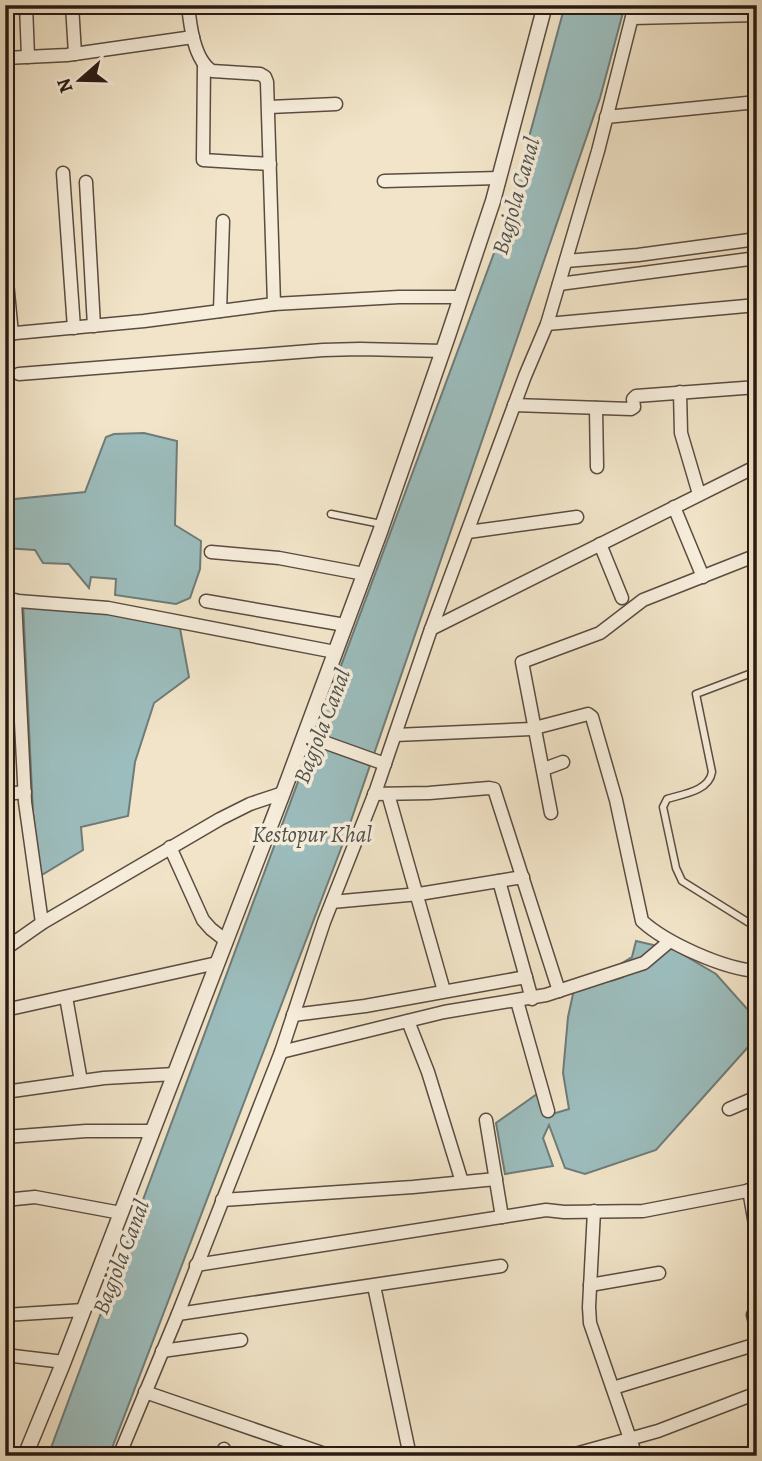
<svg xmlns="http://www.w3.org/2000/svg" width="762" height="1461" font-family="Alegreya,serif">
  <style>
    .water { fill: #9cbdbd; stroke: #6e7c79; stroke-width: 2 }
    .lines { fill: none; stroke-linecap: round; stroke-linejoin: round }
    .service-casing { stroke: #5b4c40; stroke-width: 9 }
    .minor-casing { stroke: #5b4c40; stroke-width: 15 }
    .tertiary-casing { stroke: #5b4c40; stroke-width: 17 }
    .service { stroke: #f6eddb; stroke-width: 6 }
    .minor { stroke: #f6eddb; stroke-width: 12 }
    .tertiary { stroke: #f6eddb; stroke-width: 14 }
    .labels { text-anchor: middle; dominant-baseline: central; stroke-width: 7; stroke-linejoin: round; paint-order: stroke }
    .water-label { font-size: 23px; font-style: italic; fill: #51534e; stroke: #f6eddb }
  </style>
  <rect width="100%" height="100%" fill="#f1e4c8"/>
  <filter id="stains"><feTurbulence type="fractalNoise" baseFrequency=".00286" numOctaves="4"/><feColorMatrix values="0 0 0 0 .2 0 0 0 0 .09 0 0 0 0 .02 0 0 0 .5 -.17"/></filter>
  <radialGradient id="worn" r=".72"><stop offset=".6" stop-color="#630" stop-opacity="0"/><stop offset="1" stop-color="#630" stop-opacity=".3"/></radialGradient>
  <g class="water">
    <path d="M 565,5 L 625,5 L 600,98 L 345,838 L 109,1456 L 48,1456 L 507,218 Z"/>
    <path d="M 144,433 L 177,441 L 175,525 L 201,541 L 200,569 L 190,598 L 176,604 L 115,595 L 116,579 L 91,577 L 89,588 L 69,564 L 43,563 L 35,550 L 5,548 L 5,500 L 85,492 L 106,437 L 114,434 Z"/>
    <path d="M 23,603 L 179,623 L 189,677 L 154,703 L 135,762 L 128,816 L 81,827 L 83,850 L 40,876 L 33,813 Z"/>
    <path d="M 636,941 L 675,950 L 716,974 L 757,1020 L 757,1037 L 656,1150 L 585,1174 L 565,1168 L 549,1125 L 543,1138 L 553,1166 L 505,1174 L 496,1123 L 537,1094 L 549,1115 L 569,1109 L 563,1073 L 568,1017 L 575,985 L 604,971 L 611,981 L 623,977 L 619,965 L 632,957 Z"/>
  </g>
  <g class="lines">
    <g class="service-casing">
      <g id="service">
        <path d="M 331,514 L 381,524"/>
        <path d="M 754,926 L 682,881 L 676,868 L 663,807 L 667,799 C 683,794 709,791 712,772 L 696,694 L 757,671"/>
        <path d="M 754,970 L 757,737"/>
      </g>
    </g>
    <g class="minor-casing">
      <g id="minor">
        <path d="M 26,5 L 28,57"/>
        <path d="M 72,5 L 75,54"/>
        <path d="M 188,5 C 190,25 194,60 212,71 L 260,74 L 265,77 L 267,82 L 274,304"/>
        <path d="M 632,18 L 757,15"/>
        <path d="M 5,58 L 67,55 L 193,37"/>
        <path d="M 204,64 L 203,160 L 270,164"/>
        <path d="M 269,107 L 336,104"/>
        <path d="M 606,117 L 757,102"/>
        <path d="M 63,173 L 74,328"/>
        <path d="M 384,181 L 499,178"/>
        <path d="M 86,182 L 94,326"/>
        <path d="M 5,261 L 12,334"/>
        <path d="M 566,261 L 638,255 L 757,239"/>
        <path d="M 559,284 L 757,258"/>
        <path d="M 220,311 L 223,221"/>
        <path d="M 547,324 L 757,305"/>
        <path d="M 5,334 L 144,321 L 274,304 L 399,297 L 461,297"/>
        <path d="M 19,374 L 323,350 L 360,349 L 443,351"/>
        <path d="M 680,392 L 681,433 L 699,494"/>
        <path d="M 514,405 L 631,409 L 634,407 L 633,399 L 636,396 L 757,387"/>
        <path d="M 596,408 L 597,467"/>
        <path d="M 674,507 L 703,577"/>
        <path d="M 468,532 L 577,517"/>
        <path d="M 600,544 L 622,598"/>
        <path d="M 211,552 L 279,558 L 364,574"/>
        <path d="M 5,600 L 108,608 L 335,652"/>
        <path d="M 15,600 L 25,802 L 42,923"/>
        <path d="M 206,601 L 345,625"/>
        <path d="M 431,629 L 757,466"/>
        <path d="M 304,735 L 385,764"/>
        <path d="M 395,735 L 531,729 L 588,714 L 592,717 L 616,800 L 642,921 C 666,943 724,969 757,971"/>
        <path d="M 544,769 L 563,762"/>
        <path d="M 5,794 L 25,792"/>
        <path d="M 374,794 L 429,793 L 489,788 L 494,789 L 559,991"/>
        <path d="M 388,794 L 444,991"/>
        <path d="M 551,813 L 522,662 L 600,633 L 643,600 L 757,555"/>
        <path d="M 170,847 L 203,920 L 211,929 L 225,940"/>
        <path d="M 499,881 L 532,999"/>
        <path d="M 332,902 L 419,894 L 523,877"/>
        <path d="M 5,949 L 42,923 L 220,819 L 250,804 L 283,793"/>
        <path d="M 66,997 L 81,1081"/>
        <path d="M 517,1001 L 548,1111"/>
        <path d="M 5,1010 L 217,963"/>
        <path d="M 293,1015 L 365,1006 L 526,977"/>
        <path d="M 408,1021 L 428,1072 L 462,1182"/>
        <path d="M 281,1052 L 444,1012 L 546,995 L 644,963 L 670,941"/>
        <path d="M 5,1092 L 104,1078 L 175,1074"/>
        <path d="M 729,1109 L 757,1097"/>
        <path d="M 486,1120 L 502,1217"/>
        <path d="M 5,1137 L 86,1131 L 153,1131"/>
        <path d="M 749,1190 L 757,1236"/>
        <path d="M 5,1200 L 35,1197 L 121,1213"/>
        <path d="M 222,1200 L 413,1187 L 496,1179"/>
        <path d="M 594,1211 L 589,1307 L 590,1323 L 636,1456"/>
        <path d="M 196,1265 L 546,1210 L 564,1212 L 643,1211 L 757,1189"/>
        <path d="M 590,1285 L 659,1273"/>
        <path d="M 374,1286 L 410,1456"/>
        <path d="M 757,1308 L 753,1315 L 757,1330"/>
        <path d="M 178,1314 L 501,1266"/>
        <path d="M 5,1315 L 84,1310"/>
        <path d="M 162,1351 L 241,1340"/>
        <path d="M 5,1355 L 64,1362"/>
        <path d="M 613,1388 L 757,1344"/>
        <path d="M 145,1392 L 331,1456"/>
        <path d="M 119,1456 L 178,1314 L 281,1052 L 324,922 L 376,790 L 431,629 L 525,376 L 547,324 L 598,151 L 635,5"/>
        <path d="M 223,1456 L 224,1449"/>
        <path d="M 568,1456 L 658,1431 L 757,1393"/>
        <path d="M 655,1456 L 666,1456"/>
        <path d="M 740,1456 L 757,1450"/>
      </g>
    </g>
    <g class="tertiary-casing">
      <path id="tertiary" d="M 25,1456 L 62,1366 L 283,793 L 380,532 L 448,336 L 493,201 L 545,5"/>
    </g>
    <use href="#service" class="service"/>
    <use href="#minor" class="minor"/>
    <use href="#tertiary" class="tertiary"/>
  </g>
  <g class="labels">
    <g class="water-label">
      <text transform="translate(516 196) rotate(-74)">Bagjola Canal</text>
      <text transform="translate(322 726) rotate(-69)">Bagjola Canal</text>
      <text x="312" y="834">Kestopur Khal</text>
      <text transform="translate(121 1257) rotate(-69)">Bagjola Canal</text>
    </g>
  </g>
  <rect width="762" height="1461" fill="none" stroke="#f1e4c8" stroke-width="28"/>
  <rect x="7" y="7" width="748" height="1447" fill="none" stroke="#291a13" stroke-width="3.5"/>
  <rect x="14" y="14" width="734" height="1433" fill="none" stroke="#291a13" stroke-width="2"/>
  <g transform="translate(80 80) rotate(250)" stroke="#f6eddb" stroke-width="5" paint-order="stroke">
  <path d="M0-5L12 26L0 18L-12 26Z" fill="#291a13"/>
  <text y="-10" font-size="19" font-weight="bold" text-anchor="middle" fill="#291a13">N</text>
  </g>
  <rect width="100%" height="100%" filter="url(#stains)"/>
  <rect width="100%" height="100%" fill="url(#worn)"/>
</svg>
